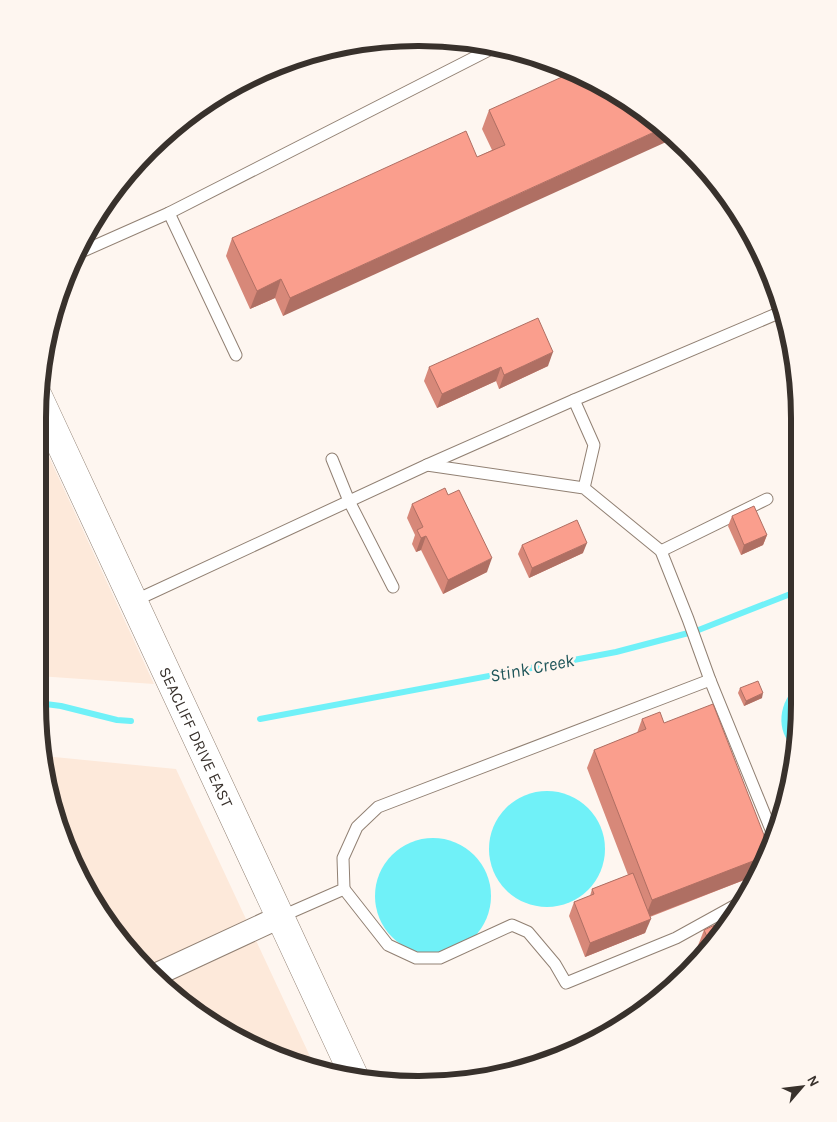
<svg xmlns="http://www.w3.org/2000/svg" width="837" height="1122" font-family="Karla,sans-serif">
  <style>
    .built { fill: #fde9da }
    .water { fill: #70f1f8 }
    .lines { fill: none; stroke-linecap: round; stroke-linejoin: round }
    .stream { stroke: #70f1f8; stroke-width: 6 }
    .service-casing { stroke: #918073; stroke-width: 13 }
    .minor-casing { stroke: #918073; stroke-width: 24 }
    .secondary-casing { stroke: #918073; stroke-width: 29 }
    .service { stroke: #fff; stroke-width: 11 }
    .minor { stroke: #fff; stroke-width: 22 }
    .secondary { stroke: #fff; stroke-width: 28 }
    .wall { fill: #d78879 }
    .shaded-wall { fill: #af6f63 }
    .building { fill: #fa9e8d; stroke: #af6f63 }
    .labels { text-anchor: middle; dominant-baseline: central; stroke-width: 5; stroke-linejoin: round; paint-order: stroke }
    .street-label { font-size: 16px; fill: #38312c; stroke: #fef6f0 }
    .water-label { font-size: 18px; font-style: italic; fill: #1d5458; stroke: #fef6f0 }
    .rim { fill: none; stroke: #38312c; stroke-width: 6 }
  </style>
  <rect width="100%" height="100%" fill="#fef6f0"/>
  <g class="built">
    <path d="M 38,433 L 154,684 L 38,676 Z"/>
    <path d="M 44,756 L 176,769 L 315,1067 L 250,1045 L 149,973 L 89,894 L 51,802 Z"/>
  </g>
  <g class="water">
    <path d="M 798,685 L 799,729 L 795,749 C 774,731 779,701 798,685 Z"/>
    <circle cx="547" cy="849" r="58"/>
    <circle cx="433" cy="896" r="58"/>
  </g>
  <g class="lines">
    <g class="stream">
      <path d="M 38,703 L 61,706 L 117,720 L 131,721"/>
      <path d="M 260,719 L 616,652 L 696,631 L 798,591"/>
    </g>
    <g class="service-casing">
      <g id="service">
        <path d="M 169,213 L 236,355"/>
        <path d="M 81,252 L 169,213 L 495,47"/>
        <path d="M 574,400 L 594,445 L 584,488"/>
        <path d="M 332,459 L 349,501 L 393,587"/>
        <path d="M 427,465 L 584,488 L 661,551 L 688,619 L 710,680 L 774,837"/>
        <path d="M 661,551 L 767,499"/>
        <path d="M 134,601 L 427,465 L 574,400 L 781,312"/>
        <path d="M 344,889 L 388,945 L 416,958 L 440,958 L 512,925 L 528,932 L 555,964 L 566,983 L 676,938 L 743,901"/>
        <path d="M 280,917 L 344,889 L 343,858 L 357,827 L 378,807 L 710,680"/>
      </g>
    </g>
    <g class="minor-casing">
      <path id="minor" d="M 153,976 L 280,917"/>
    </g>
    <g class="secondary-casing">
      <g id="secondary">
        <path id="s1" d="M 38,396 L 355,1078"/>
      </g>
    </g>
    <use href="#service" class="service"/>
    <use href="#minor" class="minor"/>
    <use href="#secondary" class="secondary"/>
  </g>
  <g class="wall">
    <path d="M 609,89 L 283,316 L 275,298 L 250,309 L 226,256 L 232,238 L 477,157 L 492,150 L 482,129 L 489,110 Z"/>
    <path d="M 548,366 L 499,389 L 496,381 L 437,408 L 424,381 L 429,367 Z"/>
    <path d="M 412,504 L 487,572 L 443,594 L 421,550 L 416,552 L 412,544 L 415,535 L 407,518 Z"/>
    <path d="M 732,516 L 767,535 L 763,545 L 741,555 L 728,526 Z"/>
    <path d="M 522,545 L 583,553 L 529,578 L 518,554 Z"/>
    <path d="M 740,688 L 762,698 L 744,706 L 738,693 Z"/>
    <path d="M 642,719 L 664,723 L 769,848 L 757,875 L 650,917 L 645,933 L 585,957 L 569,916 L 574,902 L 590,896 L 592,889 L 628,875 L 587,768 L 594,750 L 637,733 Z"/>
    <path d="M 732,917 L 705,954 L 702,958 L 697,948 L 704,930 Z"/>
  </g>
  <g class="shaded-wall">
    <path d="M 663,128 L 670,132 L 675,138 L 283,316 L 290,298 Z"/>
    <path d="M 281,279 L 275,298 L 250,309 L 257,291 Z"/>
    <path d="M 553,352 L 548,366 L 499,389 L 504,375 Z"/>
    <path d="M 501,367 L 496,381 L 437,408 L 442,394 Z"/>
    <path d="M 767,535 L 763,545 L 741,555 L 744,545 Z"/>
    <path d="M 426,536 L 421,550 L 416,552 L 421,538 Z"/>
    <path d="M 587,543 L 583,553 L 529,578 L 532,568 Z"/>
    <path d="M 492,558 L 487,572 L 443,594 L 448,580 Z"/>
    <path d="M 763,693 L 762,698 L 744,706 L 746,701 Z"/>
    <path d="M 766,856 L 757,875 L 645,918 L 652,900 Z"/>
    <path d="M 651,919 L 645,933 L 585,957 L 590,943 Z"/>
  </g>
  <g class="building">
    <path d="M 573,72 L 609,89 L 663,128 L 290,298 L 281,279 L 257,291 L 232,238 L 466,131 L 477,157 L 505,145 L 489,110 Z"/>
    <path d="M 538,318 L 553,352 L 504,375 L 501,367 L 442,394 L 429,367 Z"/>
    <path d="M 445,488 L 448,495 L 459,490 L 492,558 L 448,580 L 426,536 L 421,538 L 417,530 L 423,527 L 412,504 Z"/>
    <path d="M 754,506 L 767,535 L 744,545 L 732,516 Z"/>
    <path d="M 577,520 L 587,543 L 532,568 L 522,545 Z"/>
    <path d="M 758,681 L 763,693 L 746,701 L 740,688 Z"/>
    <path d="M 713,704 L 769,848 L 766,856 L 652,900 L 594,750 L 646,729 L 642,719 L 660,712 L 664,723 Z"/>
    <path d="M 633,873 L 651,919 L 590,943 L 574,902 L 594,894 L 592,889 Z"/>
    <path d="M 732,917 L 711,946 L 704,930 Z"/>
  </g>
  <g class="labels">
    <g class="street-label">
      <text stroke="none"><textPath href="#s1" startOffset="376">SEACLIFF DRIVE EAST</textPath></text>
    </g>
    <g class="water-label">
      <text transform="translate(532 668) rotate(-11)">Stink Creek</text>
    </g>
  </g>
  <path d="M0 0H837V1122H0ZM418 46H419A372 372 0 0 1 791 418V704A372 372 0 0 1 419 1076H418A372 372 0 0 1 46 704V418A372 372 0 0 1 418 46Z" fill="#fef6f0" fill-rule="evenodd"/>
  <path class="rim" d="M418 46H419A372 372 0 0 1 791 418V704A372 372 0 0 1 419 1076H418A372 372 0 0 1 46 704V418A372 372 0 0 1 418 46Z"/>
  <g transform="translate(802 1087) rotate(62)" stroke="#fef6f0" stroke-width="4" paint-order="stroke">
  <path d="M0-4L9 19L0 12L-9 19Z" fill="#38312c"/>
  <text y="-8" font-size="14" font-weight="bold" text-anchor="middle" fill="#38312c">N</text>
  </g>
</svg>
